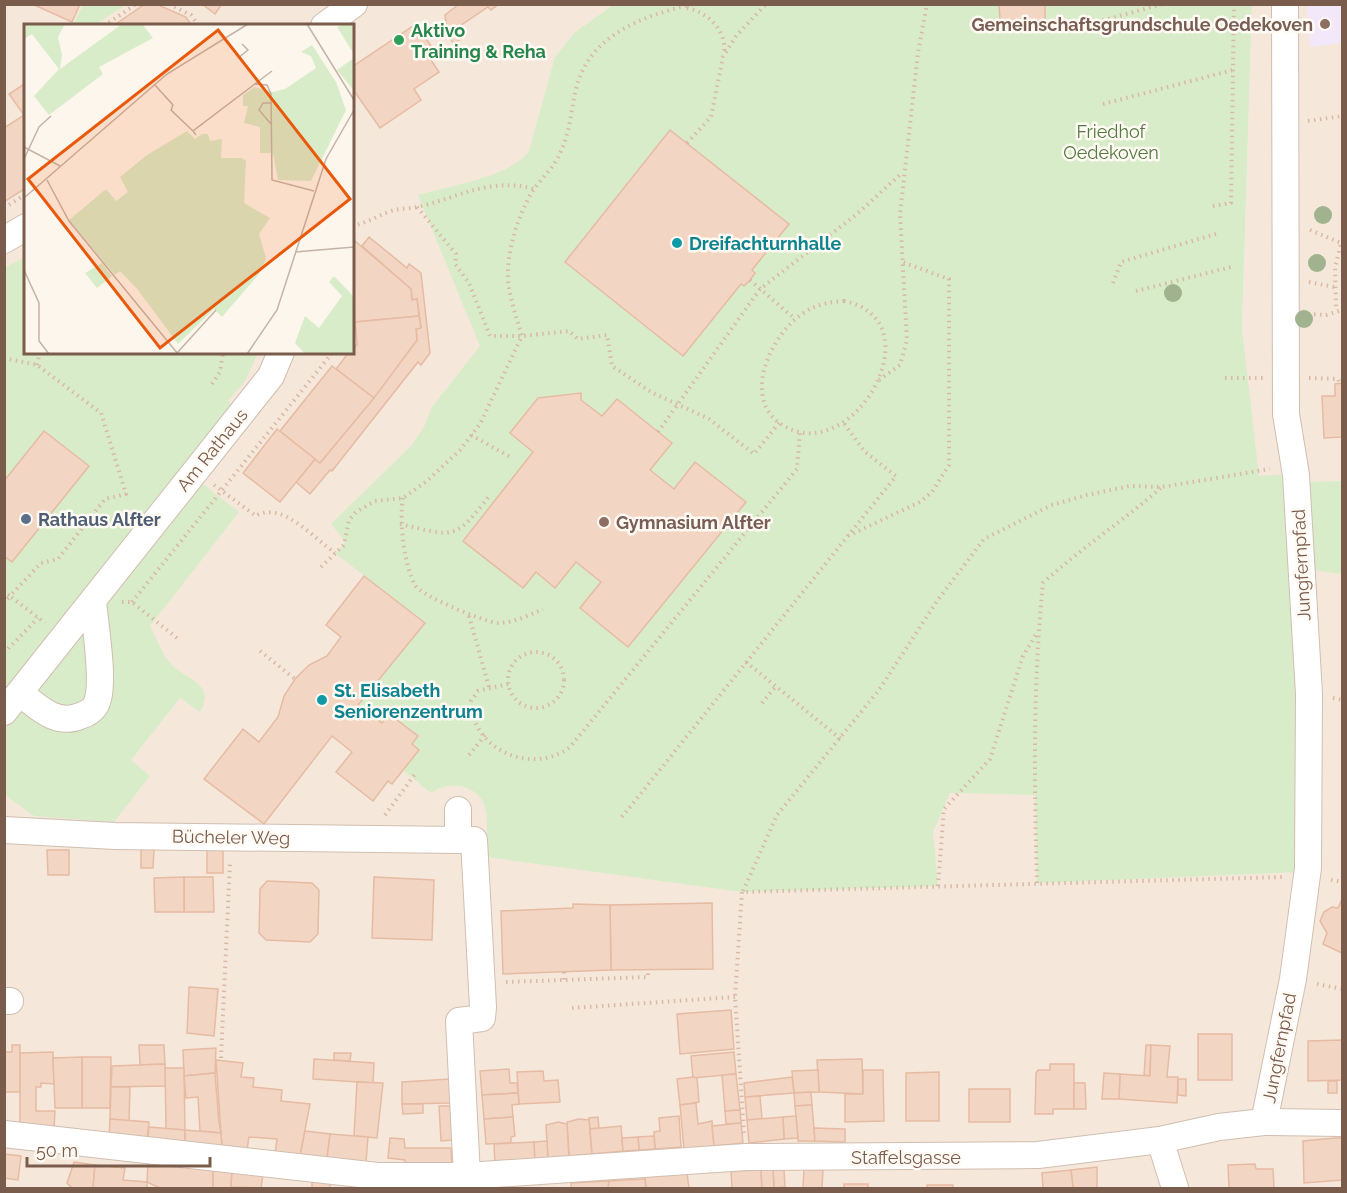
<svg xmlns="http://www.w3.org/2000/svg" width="1347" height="1193" font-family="Raleway,sans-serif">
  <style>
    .residential { fill: #f5e8da; fill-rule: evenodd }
    .education { fill: #f3e8fa }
    .green { fill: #d8ecc9 }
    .building { fill: #f3d5c3; stroke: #e6bba3; stroke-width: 1.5 }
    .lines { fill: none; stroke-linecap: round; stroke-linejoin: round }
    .minor-casing { stroke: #d1beb0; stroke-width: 28 }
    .path { stroke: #d9b8a5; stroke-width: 4; stroke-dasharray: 1.5 4.5; stroke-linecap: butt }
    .minor { stroke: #fff; stroke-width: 26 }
    .tree { fill: #a0b28e }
    .education-dot { fill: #8d6e63; stroke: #fffaf3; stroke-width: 2 }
    .leisure-dot { fill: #2e9e5b; stroke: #fffaf3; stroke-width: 2 }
    .culture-dot { fill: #0f9aa8; stroke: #fffaf3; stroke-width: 2 }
    .service-dot { fill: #5c6f8a; stroke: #fffaf3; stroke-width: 2 }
    .labels { text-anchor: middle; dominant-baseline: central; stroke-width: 5; stroke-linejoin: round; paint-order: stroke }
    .education-label { font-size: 18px; font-weight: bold; fill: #785e54; stroke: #fffaf3; text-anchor: end }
    .leisure-label { font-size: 18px; font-weight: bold; fill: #27864d; stroke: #fffaf3; text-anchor: start }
    .park-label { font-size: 18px; fill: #537a41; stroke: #fffaf3 }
    .culture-label { font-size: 18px; font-weight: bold; fill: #0d838f; stroke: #fffaf3; text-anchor: start }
    .street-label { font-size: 18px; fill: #7a5c4d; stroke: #fffaf3 }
    .service-label { font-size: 18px; font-weight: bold; fill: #4e5e75; stroke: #fffaf3; text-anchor: start }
    .inset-road { fill: none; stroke: #c5b3a7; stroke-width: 1.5 }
    .view { fill: #e8590c; fill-opacity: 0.15; stroke: #e8590c; stroke-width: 3 }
    .inset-edge { fill: none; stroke: #7a5c4d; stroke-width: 3 }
  </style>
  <rect width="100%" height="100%" fill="#fdf6ec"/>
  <path class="residential" d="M 5,5 L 973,5 L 1255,464 L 1242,329 L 1252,5 L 1342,5 L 1342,1188 L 5,1188 ZM 26,26 L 352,26 L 352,352 L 26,352 Z"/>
  <path class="education" d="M 1307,5 L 1342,5 L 1342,43 L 1310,47 Z"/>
  <g class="green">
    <path d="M 83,5 L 83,4 L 126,5 L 94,25 L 73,25 Z"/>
    <path d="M 613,5 L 1252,5 L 1242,329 L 1259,476 L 1290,474 L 1303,872 L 1037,883 L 1035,795 L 950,793 L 933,832 L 938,886 L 742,892 L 487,857 C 486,842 489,818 484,804 C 475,783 447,781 431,793 L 403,770 L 419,750 L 412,744 L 418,736 L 389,714 L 382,723 L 358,705 L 425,623 L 335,553 L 344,545 L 344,540 L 331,524 L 412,445 L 424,427 L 432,407 L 480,346 L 418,195 C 449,186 511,177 529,151 L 555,57 L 574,33 Z"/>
    <path d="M 25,257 L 26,352 L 258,353 L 245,381 L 228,401 L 234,405 L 199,481 L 239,512 L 150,626 C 156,637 162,653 170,663 C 185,680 217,683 200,712 L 180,698 L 131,760 L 150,776 L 114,822 L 34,816 L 5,795 L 4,268 Z"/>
    <path d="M 1342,481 L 1342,574 L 1311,570 L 1310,482 Z"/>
  </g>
  <g class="building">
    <path d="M 32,4 L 80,4 L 72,22 Z"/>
    <path d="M 145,4 L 156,4 L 186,17 L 192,26 L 113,26 Z"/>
    <path d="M 202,4 L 222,4 L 215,14 Z"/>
    <path d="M 459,4 L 499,4 L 491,10 L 488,7 L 460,26 L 466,35 L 454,44 L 447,34 L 445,15 Z"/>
    <path d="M 999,4 L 1045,4 L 1045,20 L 1000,20 Z"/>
    <path d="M 416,24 L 436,53 L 429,57 L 439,72 L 414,89 L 421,100 L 380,128 L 352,88 L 352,67 Z"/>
    <path d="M 26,83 L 26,118 L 9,94 Z"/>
    <path d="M 24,115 L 26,177 L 23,179 L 26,188 L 4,202 L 4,128 Z"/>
    <path d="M 670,130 L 789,224 L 752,270 L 755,273 L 750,280 L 744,286 L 741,284 L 683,356 L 565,262 Z"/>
    <path d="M 369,237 L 407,268 L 409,264 L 421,273 L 430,353 L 421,365 L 418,362 L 332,471 L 330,470 L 310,494 L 296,482 L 315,459 L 320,463 L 373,398 L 417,340 L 416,329 L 421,328 L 417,299 L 412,300 L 411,289 L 362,246 Z"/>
    <path d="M 355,241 L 411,289 L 412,300 L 417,299 L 419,316 L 355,322 L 352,245 Z"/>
    <path d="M 419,316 L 421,328 L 416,329 L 417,340 L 374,398 L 336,369 L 349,352 L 352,352 L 357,344 L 355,322 Z"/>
    <path d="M 332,366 L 374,398 L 320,463 L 280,431 Z"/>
    <path d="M 1342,383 L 1342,437 L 1324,438 L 1322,396 L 1335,396 L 1335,384 Z"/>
    <path d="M 581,393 L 581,400 L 602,416 L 617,399 L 672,443 L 650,470 L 674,489 L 695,462 L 746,502 L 628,647 L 580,608 L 601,582 L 576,562 L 555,588 L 536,572 L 523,588 L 463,541 L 533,452 L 510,433 L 538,398 Z"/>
    <path d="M 277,429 L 315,459 L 280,502 L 243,473 Z"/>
    <path d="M 44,431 L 89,466 L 12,562 L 4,556 L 4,481 Z"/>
    <path d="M 364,576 L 425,623 L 358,705 L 382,723 L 389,714 L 418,736 L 412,744 L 419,750 L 392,784 L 388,781 L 373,801 L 336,772 L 352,752 L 332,736 L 264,824 L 204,779 L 243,729 L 259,742 L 278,717 L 284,696 L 295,679 L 309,665 L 327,656 L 341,637 L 326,625 Z"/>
    <path d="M 223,848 L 223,873 L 207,873 L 207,849 Z"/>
    <path d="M 141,849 L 154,849 L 153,868 L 141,868 Z"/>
    <path d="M 47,850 L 69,850 L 69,875 L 48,875 Z"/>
    <path d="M 184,877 L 213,877 L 214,912 L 184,912 Z"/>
    <path d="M 184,877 L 184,912 L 155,912 L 154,878 Z"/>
    <path d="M 374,877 L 434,880 L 432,940 L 372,938 Z"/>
    <path d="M 267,881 L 312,883 L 319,890 L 318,934 L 310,942 L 266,940 L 259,933 L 260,889 Z"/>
    <path d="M 1342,899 L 1342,953 L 1323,944 L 1327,933 L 1320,921 L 1324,912 L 1332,907 L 1338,908 Z"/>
    <path d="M 712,903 L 713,969 L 611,970 L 610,905 Z"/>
    <path d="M 573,904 L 610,905 L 611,970 L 503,974 L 501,911 L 573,908 Z"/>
    <path d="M 189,987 L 218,989 L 214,1036 L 187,1033 Z"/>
    <path d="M 731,1010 L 734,1049 L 680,1054 L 677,1014 Z"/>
    <rect x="1198" y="1034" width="34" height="46"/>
    <path d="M 1342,1040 L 1342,1080 L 1308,1081 L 1308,1041 Z"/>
    <path d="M 12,1045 L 20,1045 L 20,1092 L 4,1092 L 4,1052 L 12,1052 Z"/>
    <path d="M 139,1045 L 164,1045 L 165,1064 L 140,1065 Z"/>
    <path d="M 1146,1045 L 1151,1045 L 1150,1076 L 1144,1075 Z"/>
    <path d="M 1151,1045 L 1170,1046 L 1167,1077 L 1178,1077 L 1177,1103 L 1119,1099 L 1120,1074 L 1150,1076 Z"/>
    <path d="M 216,1048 L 215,1073 L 184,1076 L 183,1050 Z"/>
    <path d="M 53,1052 L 54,1084 L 41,1083 L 41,1087 L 36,1087 L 36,1111 L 55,1111 L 54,1130 L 20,1127 L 20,1053 Z"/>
    <path d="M 734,1052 L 736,1074 L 693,1078 L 691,1056 Z"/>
    <path d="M 334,1053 L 351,1053 L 350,1061 L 334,1060 Z"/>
    <path d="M 82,1057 L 111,1057 L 110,1108 L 82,1108 Z"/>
    <path d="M 82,1057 L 82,1108 L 55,1108 L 53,1058 Z"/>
    <path d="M 314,1059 L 374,1063 L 373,1083 L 313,1079 Z"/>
    <path d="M 862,1059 L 863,1094 L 819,1092 L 817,1060 Z"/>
    <path d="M 216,1060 L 243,1063 L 241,1077 L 254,1078 L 253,1087 L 282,1090 L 281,1101 L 310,1104 L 300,1156 L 275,1154 L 277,1139 L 249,1137 L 247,1150 L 222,1148 Z"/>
    <path d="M 165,1064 L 166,1086 L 111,1087 L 112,1066 Z"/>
    <path d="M 1050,1064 L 1074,1064 L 1074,1109 L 1053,1109 L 1053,1114 L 1035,1114 L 1036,1073 L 1038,1070 L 1050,1070 Z"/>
    <path d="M 165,1068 L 184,1068 L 185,1130 L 166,1129 Z"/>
    <path d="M 509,1069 L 510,1083 L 517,1083 L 518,1093 L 482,1095 L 480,1071 Z"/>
    <path d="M 818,1070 L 819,1092 L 794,1093 L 792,1071 Z"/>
    <path d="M 863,1070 L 883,1070 L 884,1121 L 845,1122 L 845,1094 L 863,1094 Z"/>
    <path d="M 543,1071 L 544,1081 L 558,1080 L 560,1102 L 519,1104 L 517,1072 Z"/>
    <path d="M 939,1072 L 939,1121 L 906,1121 L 906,1073 Z"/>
    <path d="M 215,1073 L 219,1123 L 221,1133 L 200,1131 L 198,1097 L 186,1098 L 184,1076 Z"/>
    <path d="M 1104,1073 L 1120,1074 L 1119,1099 L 1102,1099 Z"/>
    <path d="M 736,1074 L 740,1110 L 725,1111 L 722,1075 Z"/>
    <path d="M 693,1077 L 697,1078 L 699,1102 L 680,1105 L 677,1079 Z"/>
    <path d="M 792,1077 L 794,1093 L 745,1097 L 744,1083 Z"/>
    <path d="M 450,1079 L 451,1103 L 402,1104 L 402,1082 Z"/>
    <path d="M 1178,1079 L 1186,1079 L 1186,1096 L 1178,1095 Z"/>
    <rect x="1328" y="1081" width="9" height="12"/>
    <path d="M 357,1082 L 383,1083 L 377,1138 L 354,1136 Z"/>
    <path d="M 1074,1083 L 1085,1083 L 1086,1109 L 1074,1109 Z"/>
    <path d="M 111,1087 L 130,1087 L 129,1121 L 110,1119 Z"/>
    <rect x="969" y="1089" width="41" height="33"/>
    <path d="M 811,1092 L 812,1105 L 795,1106 L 794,1093 Z"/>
    <path d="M 518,1093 L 519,1104 L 512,1105 L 513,1117 L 484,1119 L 482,1095 Z"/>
    <path d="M 760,1096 L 762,1119 L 747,1120 L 745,1097 Z"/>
    <path d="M 696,1103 L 698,1124 L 712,1121 L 714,1146 L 684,1149 L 680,1105 Z"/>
    <path d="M 402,1104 L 423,1104 L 423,1113 L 403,1114 Z"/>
    <path d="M 812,1105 L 815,1141 L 798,1141 L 795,1106 Z"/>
    <path d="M 439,1106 L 451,1106 L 452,1140 L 441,1141 Z"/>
    <path d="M 740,1110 L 741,1123 L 726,1124 L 725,1111 Z"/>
    <path d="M 679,1116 L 681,1147 L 655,1149 L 654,1132 L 660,1131 L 659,1118 Z"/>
    <path d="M 796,1116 L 798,1138 L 784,1139 L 783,1117 Z"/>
    <path d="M 513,1117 L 515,1136 L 511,1137 L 511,1143 L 486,1144 L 484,1119 Z"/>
    <path d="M 598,1117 L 599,1128 L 590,1129 L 589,1118 Z"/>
    <path d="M 783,1117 L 784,1139 L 749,1143 L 747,1120 Z"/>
    <path d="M 110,1119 L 149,1122 L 147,1141 L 109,1138 Z"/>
    <path d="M 579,1119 L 589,1120 L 592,1154 L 569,1156 L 567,1122 Z"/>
    <path d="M 558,1122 L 567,1124 L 569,1159 L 548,1160 L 546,1125 Z"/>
    <path d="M 741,1123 L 743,1143 L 714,1146 L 712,1126 Z"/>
    <path d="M 621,1126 L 623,1151 L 592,1154 L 590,1129 Z"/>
    <path d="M 149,1127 L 185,1130 L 185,1148 L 147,1145 Z"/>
    <path d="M 814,1128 L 845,1129 L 845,1142 L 815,1141 Z"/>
    <path d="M 185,1130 L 221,1133 L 222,1148 L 185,1146 Z"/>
    <path d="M 305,1131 L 330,1134 L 327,1159 L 300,1156 Z"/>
    <path d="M 330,1134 L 368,1137 L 366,1162 L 327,1159 Z"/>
    <path d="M 654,1136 L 655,1149 L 639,1150 L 638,1137 Z"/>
    <path d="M 638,1137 L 639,1150 L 623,1151 L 622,1138 Z"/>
    <path d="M 390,1138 L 404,1139 L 405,1148 L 451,1148 L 452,1166 L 405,1165 L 405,1160 L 388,1158 Z"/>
    <path d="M 1335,1138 L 1342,1138 L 1342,1180 L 1304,1183 L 1303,1141 Z"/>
    <path d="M 547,1141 L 548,1163 L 535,1165 L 534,1142 Z"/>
    <path d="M 534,1142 L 535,1165 L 495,1165 L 494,1144 Z"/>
    <path d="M 4,1154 L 21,1156 L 18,1180 L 4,1178 Z"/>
    <path d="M 74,1162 L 95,1165 L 93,1188 L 72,1188 L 67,1183 Z"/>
    <path d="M 148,1162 L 213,1169 L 213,1188 L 160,1188 L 147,1182 Z"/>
    <path d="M 1255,1164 L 1256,1169 L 1273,1169 L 1274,1188 L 1229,1188 L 1228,1165 Z"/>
    <path d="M 95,1165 L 125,1168 L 123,1180 L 147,1182 L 147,1188 L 93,1188 Z"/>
    <path d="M 1097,1167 L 1097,1188 L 1073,1188 L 1071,1170 Z"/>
    <path d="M 213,1169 L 232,1171 L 231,1188 L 213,1188 Z"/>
    <path d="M 784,1169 L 785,1187 L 774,1188 L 773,1170 Z"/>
    <path d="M 804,1169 L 823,1170 L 822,1188 L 803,1188 Z"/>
    <path d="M 761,1170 L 762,1188 L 732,1188 L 731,1171 Z"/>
    <path d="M 761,1170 L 773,1170 L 774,1188 L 762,1188 Z"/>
    <path d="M 1071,1170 L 1073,1188 L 1043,1188 L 1042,1173 Z"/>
    <path d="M 232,1171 L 263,1174 L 261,1188 L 231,1187 Z"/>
    <path d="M 687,1173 L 689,1188 L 646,1188 L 644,1174 Z"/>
    <path d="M 312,1178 L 330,1180 L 330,1188 L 312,1188 Z"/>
    <path d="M 645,1179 L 646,1188 L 608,1188 L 609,1181 Z"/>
    <path d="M 609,1181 L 608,1188 L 571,1188 L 571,1183 Z"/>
    <rect x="844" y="1184" width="24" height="4"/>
    <rect x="927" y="1185" width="26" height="3"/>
  </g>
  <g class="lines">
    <g class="minor-casing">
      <g id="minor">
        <path d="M 324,26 L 354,4"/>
        <path d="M 4,240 L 26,227"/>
        <path d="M 20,693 C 38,707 56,726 80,716 C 87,714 95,709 97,702 C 105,682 95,625 93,601"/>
        <path d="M 4,712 L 271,376 L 281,352"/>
        <path d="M 4,830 L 115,836 L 458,840 L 458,810"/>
        <path d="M 458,840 L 474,840 L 483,1007 L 482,1018 L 459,1021 L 467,1176"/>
        <path d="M 4,1001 L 10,1001"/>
        <path d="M 1264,1122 L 1293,979 L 1308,868 L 1309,694 L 1296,475 L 1286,414 L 1285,4"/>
        <path d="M 4,1134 L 378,1176 L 467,1176 L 746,1157 L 1038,1155 L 1160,1140 L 1219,1127 L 1264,1122 L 1342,1123"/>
        <path d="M 1160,1140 L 1175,1188"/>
      </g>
    </g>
    <g class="path">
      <path d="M 169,4 L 191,15 L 199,26"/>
      <path d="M 687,8 C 708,12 727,31 724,53"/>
      <path d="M 104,26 L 136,4"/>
      <path d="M 1068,30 L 1163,4"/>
      <path d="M 1103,104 L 1233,70"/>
      <path d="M 1308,121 L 1342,116"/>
      <path d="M 687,143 L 711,117 L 723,57 L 736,36 L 766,4"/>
      <path d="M 1213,206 L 1231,203 L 1234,4"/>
      <path d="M 417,207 L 456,254 L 455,264 L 469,283 L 490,336 L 522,336 L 569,331 L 578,339 L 607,335 L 612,366 L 651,392 L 709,419 L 754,454 L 779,423"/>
      <path d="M 4,208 L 26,194"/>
      <path d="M 352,226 C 367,223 377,216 391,211 C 400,208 409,209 418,207 C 459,197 491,177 534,189"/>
      <path d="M 1310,230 L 1341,243 L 1335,268 L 1336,310"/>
      <path d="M 750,280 L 795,319"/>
      <path d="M 1309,282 L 1334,287"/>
      <path d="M 1113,283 L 1121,262 L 1219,233"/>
      <path d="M 1136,291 L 1231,267"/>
      <path d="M 844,301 C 937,320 854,467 784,426 C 739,400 771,333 805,312 C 817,304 830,302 844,301 Z"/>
      <path d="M 1308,314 L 1326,315 L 1342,310"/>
      <path d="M 4,358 L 37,365 L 101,413 L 126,494 L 105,499 L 58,559 L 41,563 L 10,596 L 4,592"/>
      <path d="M 37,365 L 40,352"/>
      <path d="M 1225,378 L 1263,378"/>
      <path d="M 1309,378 L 1338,379 L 1340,384"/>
      <path d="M 879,380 L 900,365 L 907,340 L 900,214 L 918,53 L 927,4"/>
      <path d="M 212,384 L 220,372 L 223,352"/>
      <path d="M 658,432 L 760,289 L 857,214 L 902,173"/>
      <path d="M 471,435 L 512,458"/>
      <path d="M 214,485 L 256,516 C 281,500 315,539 335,553"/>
      <path d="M 403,498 C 399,521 404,565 415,585 C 421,596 485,622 498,623 C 514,623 529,615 543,609"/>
      <path d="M 400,524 C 456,537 454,541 490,495"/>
      <path d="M 848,536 L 920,502 L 932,492 L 949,465 L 949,279 L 902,262"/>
      <path d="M 321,567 L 344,545 L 349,520 L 356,512 L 375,501 L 403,498 L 427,481 L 460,450 L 480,424 L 522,336 C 517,320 512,304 509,288 C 504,259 517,217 532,192 C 541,178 555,167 561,151 C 570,132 571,110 576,89 C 589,34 645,15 694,4"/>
      <path d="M 122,602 L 132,602 L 177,638"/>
      <path d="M 132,602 L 333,352"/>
      <path d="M 4,604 L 10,596 L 45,623"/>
      <path d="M 469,616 L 489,687"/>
      <path d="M 260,651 L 295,679"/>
      <circle cx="536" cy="680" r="28"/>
      <path d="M 4,653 L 38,618"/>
      <path d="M 746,662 L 842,740"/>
      <path d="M 508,684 L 478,691 L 471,701 C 471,750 533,776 570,747 L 797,469 L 800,432"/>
      <path d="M 1333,698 L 1342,700"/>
      <path d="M 762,703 L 776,686"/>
      <path d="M 469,755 L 485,735"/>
      <path d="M 385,815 L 415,774"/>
      <path d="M 622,817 L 896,476 L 865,452 L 843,422"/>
      <path d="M 1331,880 L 1342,882"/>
      <path d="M 1037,883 C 1034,783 1033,683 1043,583 C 1081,548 1123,521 1162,487"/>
      <path d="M 938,886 L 944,809 L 990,759 L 1023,656 L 1037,633"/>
      <path d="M 743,891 L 777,815 L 879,690 L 937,601 L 984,539 L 1052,505 L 1087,495 L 1130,486 L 1162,487 L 1270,469"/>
      <path d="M 564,972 L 564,980"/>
      <path d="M 506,982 L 648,977 L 648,969"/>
      <path d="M 1317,984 L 1342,989"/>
      <path d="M 572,1008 L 735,997"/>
      <path d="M 221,1058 L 230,862"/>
      <path d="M 744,1133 L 735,997 L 742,892 L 1282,877"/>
    </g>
    <use href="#minor" class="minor"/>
  </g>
  <g class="tree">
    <circle cx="1323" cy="215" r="9"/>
    <circle cx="1317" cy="263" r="9"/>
    <circle cx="1173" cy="293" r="9"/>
    <circle cx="1304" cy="319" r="9"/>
  </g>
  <g class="education-dot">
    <circle cx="1325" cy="24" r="6"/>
    <circle cx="604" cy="522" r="6"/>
  </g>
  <circle class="leisure-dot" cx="399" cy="40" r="6"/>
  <g class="culture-dot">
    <circle cx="677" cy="243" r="6"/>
    <circle cx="322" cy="700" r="6"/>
  </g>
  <circle class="service-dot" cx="26" cy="519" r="6"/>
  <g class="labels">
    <g class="education-label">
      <text x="1313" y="24">Gemeinschaftsgrundschule Oedekoven</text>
      <text x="616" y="522" text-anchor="start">Gymnasium Alfter</text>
    </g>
    <g class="leisure-label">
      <text x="411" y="30">Aktivo<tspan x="411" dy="21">Training &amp; Reha</tspan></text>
    </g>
    <g class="park-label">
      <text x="1111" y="131">Friedhof<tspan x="1111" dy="21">Oedekoven</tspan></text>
    </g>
    <g class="culture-label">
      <text x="689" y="243">Dreifachturnhalle</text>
      <text x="334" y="690">St. Elisabeth<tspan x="334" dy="21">Seniorenzentrum</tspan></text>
    </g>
    <g class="street-label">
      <text transform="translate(212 450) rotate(-51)">Am Rathaus</text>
      <text transform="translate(1301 565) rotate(-93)">Jungfernpfad</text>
      <text transform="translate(231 837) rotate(1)">Bücheler Weg</text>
      <text transform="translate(1279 1048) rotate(-79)">Jungfernpfad</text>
      <text x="906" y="1157">Staffelsgasse</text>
    </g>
    <g class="service-label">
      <text x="38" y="519">Rathaus Alfter</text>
    </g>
  </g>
  <g transform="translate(24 24)">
    <rect width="330" height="330" fill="#fdf6ec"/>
    <path d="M 0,0 L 41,0 L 34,13 L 38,31 L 36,45 L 98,0 L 118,0 L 129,14 L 75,43 L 79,50 L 25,91 L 10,72 L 35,45 L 8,10 L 0,15 ZM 321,0 L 330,0 L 330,30 L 313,3 ZM 288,21 L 312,58 L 322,86 L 287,157 L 254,156 L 249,129 L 236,129 L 236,103 L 220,99 L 224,82 L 219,82 L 219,71 L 231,63 L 249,68 L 261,65 L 292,44 L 287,32 L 277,28 ZM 330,34 L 330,67 L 313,46 ZM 163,107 L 171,115 L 178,110 L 184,110 L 186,117 L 198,115 L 197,134 L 218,134 L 222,137 L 220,179 L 246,194 L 235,210 L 242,234 L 235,250 L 198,293 L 190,285 L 154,320 L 114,266 L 96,247 L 91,251 L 45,196 L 82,165 L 92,177 L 104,168 L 96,153 L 123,131 ZM 78,239 L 88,252 L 73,264 L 61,249 ZM 310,252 L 330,273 L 330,330 L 281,330 L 271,319 L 281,292 L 295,304 L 318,272 L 305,258 Z" fill="#d8ecc9"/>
    <path class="inset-road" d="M 283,0 L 330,76M 214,34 L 224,26 L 218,20M 130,60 L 149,81 L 147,86 L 169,107M 231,60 L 243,61 L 247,70 L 248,156 L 290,167M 247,100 L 235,86 L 239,79 L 247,79M 172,111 L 169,107 L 248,47M 0,123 L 36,142M 0,135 L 15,103 L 27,92M 23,156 L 45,197 L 154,330M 0,174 L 143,50 L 224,0M 271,228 L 330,223M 0,246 L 15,279 L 15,317 L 25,330M 153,329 L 192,286M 223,330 L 253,286 L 302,135 L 330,86"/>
    <path class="view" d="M 194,6 L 326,175 L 136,324 L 4,155 Z"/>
    <rect width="330" height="330" class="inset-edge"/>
  </g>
  <rect width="1347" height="1193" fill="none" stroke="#7a5c4d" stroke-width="12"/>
  <path d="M27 1157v9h183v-9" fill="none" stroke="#7a5c4d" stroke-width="3"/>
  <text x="36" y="1157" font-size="18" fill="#7a5c4d" stroke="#fffaf3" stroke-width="4.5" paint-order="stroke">50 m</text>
</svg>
